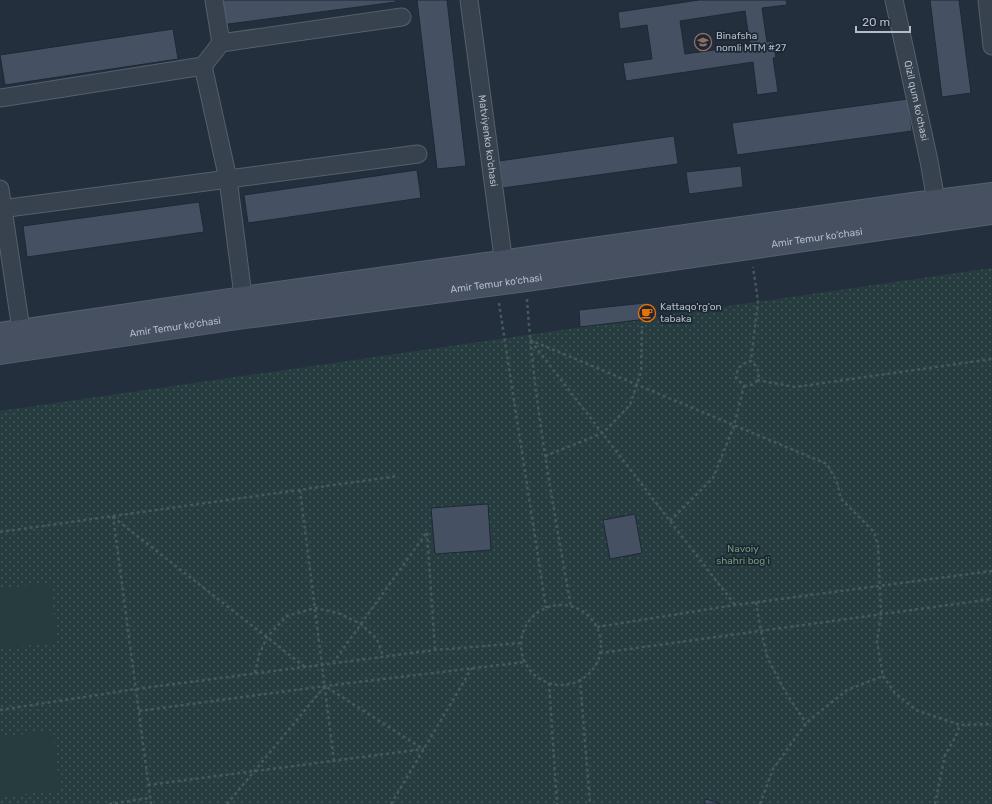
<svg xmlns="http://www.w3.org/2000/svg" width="992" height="804" font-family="Rubik,sans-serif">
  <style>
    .grass { fill: url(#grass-dots) }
    .pitch { fill: #263c3f }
    .building { fill: #455162; stroke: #1f2835; fill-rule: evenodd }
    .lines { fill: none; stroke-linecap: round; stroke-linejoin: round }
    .minor-casing { stroke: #565f6c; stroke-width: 19 }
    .secondary-casing { stroke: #565f6c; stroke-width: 24 }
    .path { stroke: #44595c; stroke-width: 2.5; stroke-dasharray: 3 3; stroke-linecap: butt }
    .minor { stroke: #38414e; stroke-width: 17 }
    .secondary { stroke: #465061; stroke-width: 22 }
    .labels { text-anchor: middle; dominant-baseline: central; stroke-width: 3.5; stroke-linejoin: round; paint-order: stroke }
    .poi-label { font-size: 10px; fill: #b4bcc9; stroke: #1d2633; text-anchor: start }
    .street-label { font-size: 10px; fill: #b4bcc9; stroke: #1d2633 }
    .park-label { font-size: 10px; fill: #6b9a76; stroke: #1d2633 }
  </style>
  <defs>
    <pattern id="grass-dots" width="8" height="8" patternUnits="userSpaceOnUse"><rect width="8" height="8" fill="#263c3f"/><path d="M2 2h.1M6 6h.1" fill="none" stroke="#435659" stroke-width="1.8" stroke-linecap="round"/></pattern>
  </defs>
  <rect width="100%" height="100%" fill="#242f3e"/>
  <path class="grass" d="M 992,268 L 992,804 L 0,804 L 0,411 Z"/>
  <g class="pitch">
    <path d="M 50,583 L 57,642 L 0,649 L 0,589 Z"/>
    <path d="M 53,731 L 60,790 L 0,797 L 0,737 Z"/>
  </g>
  <g class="building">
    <path d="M 218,0 L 395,0 L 396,2 L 221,25 Z"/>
    <path d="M 417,0 L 447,0 L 466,166 L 437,169 Z"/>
    <path d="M 699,0 L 786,0 L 787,5 L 762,8 L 767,42 L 773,41 L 776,58 L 773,58 L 778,92 L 757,95 L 753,62 L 626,81 L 623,63 L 652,59 L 647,25 L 620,29 L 618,12 ZM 745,11 L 750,45 L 685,54 L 680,21 Z"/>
    <path d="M 930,0 L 959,0 L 971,93 L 942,97 Z"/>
    <path d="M 173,29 L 178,59 L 5,85 L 0,55 Z"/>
    <path d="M 908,99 L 912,131 L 737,155 L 732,123 Z"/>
    <path d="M 674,136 L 678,164 L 503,188 L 499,161 Z"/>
    <path d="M 741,166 L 743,187 L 689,194 L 686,172 Z"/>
    <path d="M 417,170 L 421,198 L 248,223 L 244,195 Z"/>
    <path d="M 199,202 L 204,232 L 27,257 L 23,226 Z"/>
    <path d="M 645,303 L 647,319 L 580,327 L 579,310 Z"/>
    <path d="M 488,504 L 491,550 L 435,554 L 431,508 Z"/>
    <path d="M 635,514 L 642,553 L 610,559 L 603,520 Z"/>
    <path d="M 706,799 L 720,804 L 704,804 Z"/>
  </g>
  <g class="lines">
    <g class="minor-casing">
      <g id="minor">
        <path d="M 214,0 L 221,43"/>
        <path id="s1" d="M 469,0 L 505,272"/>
        <path id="s2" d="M 894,0 L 929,161 L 936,201"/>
        <path d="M 987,0 L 992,46"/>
        <path d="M 203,66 L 228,179 L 245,311"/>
        <path d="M 0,98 L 203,66 L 221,43 L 402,17"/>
        <path d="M 0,189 L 23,343"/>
        <path d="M 0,209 L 418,154"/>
      </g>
    </g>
    <g class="secondary-casing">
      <g id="secondary">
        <path d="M 0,334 L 243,298 L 913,204 L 992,194"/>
        <path id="s3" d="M 0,353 L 245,317 L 526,280 L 992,213"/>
      </g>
    </g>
    <g class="path">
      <path d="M 527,299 C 534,403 553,505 571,607"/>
      <path d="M 499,303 L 546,608"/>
      <path d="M 530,340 L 827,464 L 837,482 L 841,499 L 874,532 L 878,545 L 881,615 L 877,642 L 883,676 L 895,693 L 916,710 L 960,725 L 992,724"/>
      <path d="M 531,341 L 735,605"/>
      <path d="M 757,380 L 795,387 L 992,359"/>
      <path d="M 744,386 C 761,386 763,371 751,361"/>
      <path d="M 545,456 L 603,433 L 630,405 L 641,372 L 642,326"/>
      <path d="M 300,490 L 334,761"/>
      <path d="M 113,516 L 151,804"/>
      <path d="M 113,517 L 305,667"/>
      <path d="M 670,521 L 713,478 L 734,426 L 744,386 L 736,378 C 737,367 741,364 751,361 L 758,301 L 753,267"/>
      <path d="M 0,532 L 398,476"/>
      <path d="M 756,602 L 761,631 L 768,659 L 786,693 L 806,723"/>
      <circle cx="561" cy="645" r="40"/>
      <path d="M 597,627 L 735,605 L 992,571"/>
      <path d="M 600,653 L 992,599"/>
      <path d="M 333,663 L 427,532 L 435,650"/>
      <path d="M 255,673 L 259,655 L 267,637 L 287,616 L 315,608 L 338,613 L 361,624 L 377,639 L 383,656"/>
      <path d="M 580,679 L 590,804"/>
      <path d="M 549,683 L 557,804"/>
      <path d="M 0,710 L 136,689 L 435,650 L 521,643"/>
      <path d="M 139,711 L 325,686 L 525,662"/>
      <path d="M 148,785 L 424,749"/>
      <path d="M 109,804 L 150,798"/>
      <path d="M 227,804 L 325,686 L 423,749"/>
      <path d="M 391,804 L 472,668"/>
      <path d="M 760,804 L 773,769 L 806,723 L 847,690 L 883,676"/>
      <path d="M 935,804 L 945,755 L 955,738 L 960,725"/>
    </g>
    <use href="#minor" class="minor"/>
    <use href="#secondary" class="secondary"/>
  </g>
  <defs>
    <g id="school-ring" transform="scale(0.9)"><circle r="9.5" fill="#1d2633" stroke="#8d6e63" stroke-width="1.5"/><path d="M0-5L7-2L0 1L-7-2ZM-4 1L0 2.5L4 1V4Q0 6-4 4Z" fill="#8d6e63"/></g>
    <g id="cafe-ring" transform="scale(0.9)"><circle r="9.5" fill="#1d2633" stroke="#e8710a" stroke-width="1.5"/><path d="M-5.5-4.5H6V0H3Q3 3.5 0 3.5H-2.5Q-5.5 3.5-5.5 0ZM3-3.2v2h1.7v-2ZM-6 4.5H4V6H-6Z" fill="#e8710a"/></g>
  </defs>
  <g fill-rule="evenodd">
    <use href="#school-ring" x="703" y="42"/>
    <use href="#cafe-ring" x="647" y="313"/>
  </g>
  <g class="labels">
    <g class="poi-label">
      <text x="716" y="36">Binafsha<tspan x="716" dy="12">nomli MTM #27</tspan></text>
      <text x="660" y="307">Kattaqo'rg'on<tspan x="660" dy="12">tabaka</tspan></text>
    </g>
    <g class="street-label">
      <text stroke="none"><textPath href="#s2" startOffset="103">Qizil qum ko'chasi</textPath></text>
      <text stroke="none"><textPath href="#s1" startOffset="142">Matviyenko ko'chasi</textPath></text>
      <text stroke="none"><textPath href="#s3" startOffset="825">Amir Temur ko‘chasi</textPath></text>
      <text stroke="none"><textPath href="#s3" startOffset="501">Amir Temur ko‘chasi</textPath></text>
      <text stroke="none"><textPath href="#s3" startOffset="177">Amir Temur ko‘chasi</textPath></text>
    </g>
    <g class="park-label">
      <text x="743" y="549">Navoiy<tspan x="743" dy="12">shahri bog'i</tspan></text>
    </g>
  </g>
  <path d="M856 26v6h54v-6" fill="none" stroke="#b4bcc9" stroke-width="2"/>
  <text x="862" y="26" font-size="12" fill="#b4bcc9" stroke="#1d2633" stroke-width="3" paint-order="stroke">20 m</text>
</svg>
